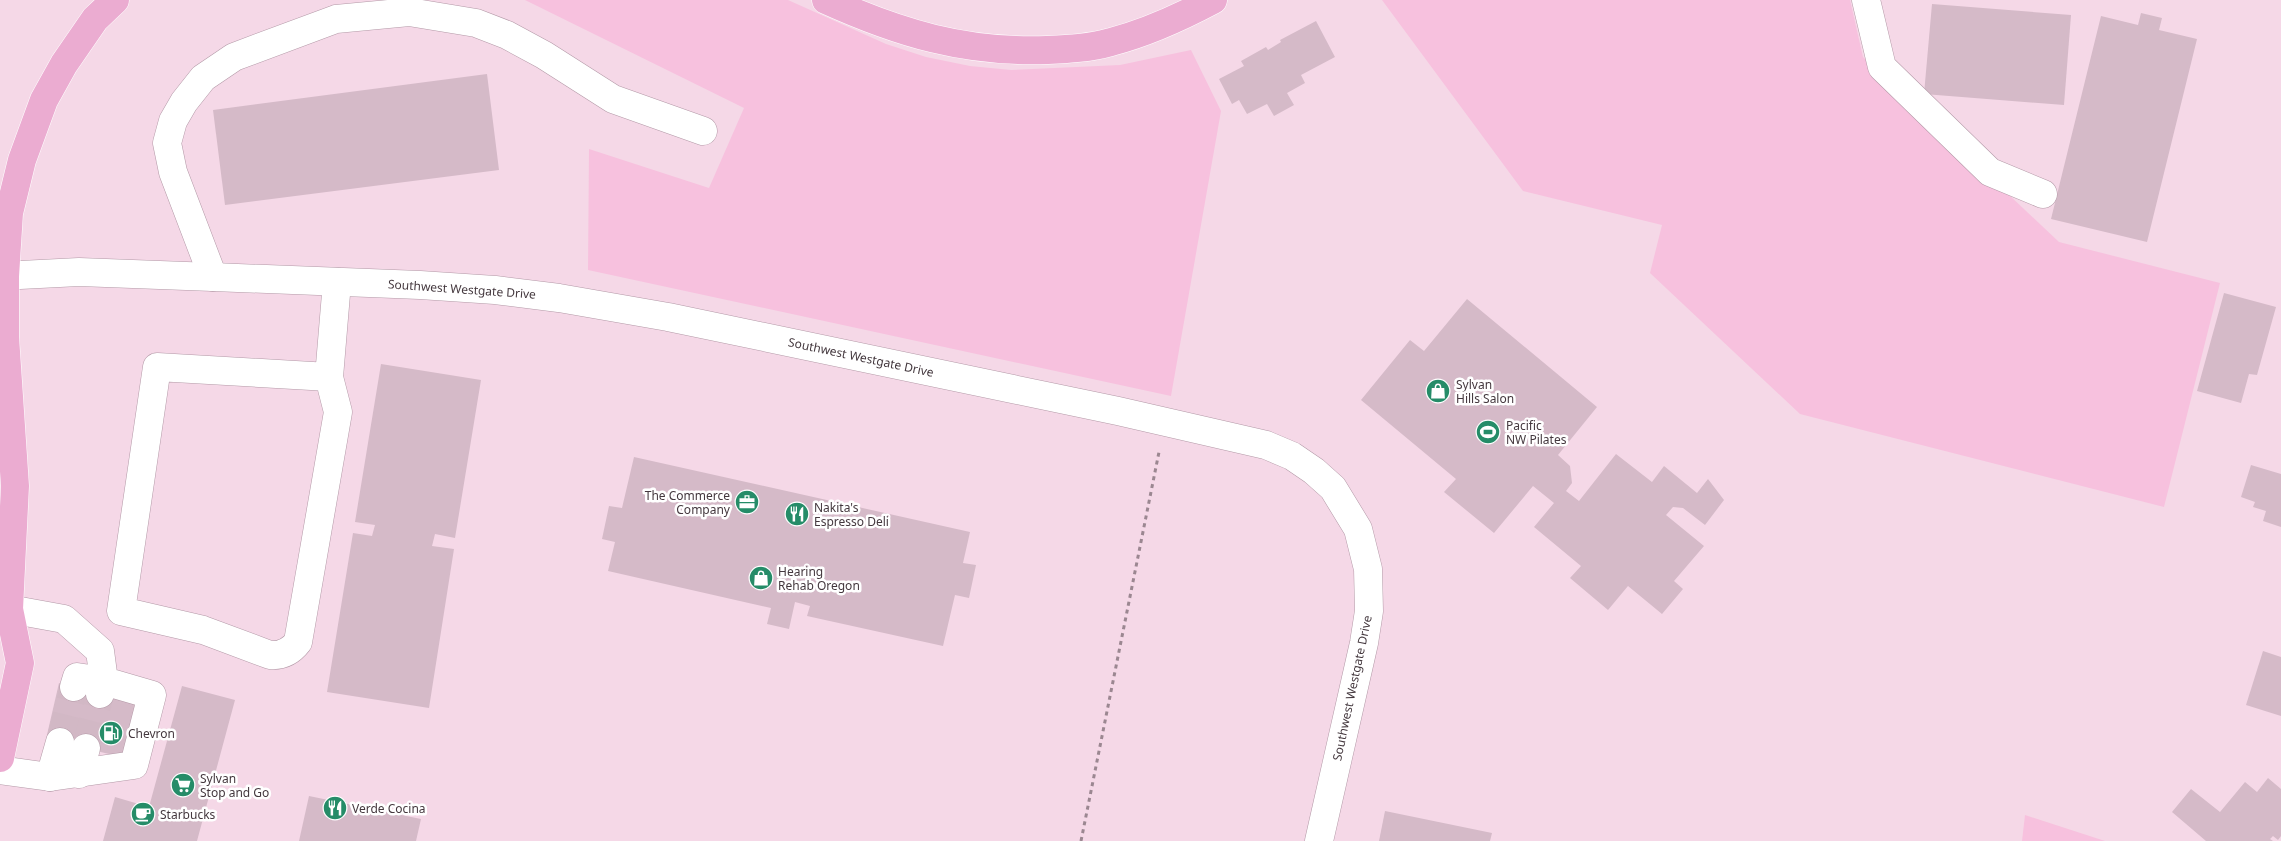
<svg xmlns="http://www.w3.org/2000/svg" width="2281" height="841" font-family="'Noto Sans',sans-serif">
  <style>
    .green { fill: #f7c1de }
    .building { fill: #d5bac8 }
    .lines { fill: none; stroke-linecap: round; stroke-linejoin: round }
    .minor-tunnel { stroke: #d2b8c5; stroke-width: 28; stroke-dasharray: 28 14; stroke-linecap: butt }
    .minor-casing { stroke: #b399a7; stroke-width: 29 }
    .major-casing { stroke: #fff; stroke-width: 29 }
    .path { stroke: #9b8791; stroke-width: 3; stroke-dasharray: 4 4; stroke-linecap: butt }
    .minor { stroke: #fff; stroke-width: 28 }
    .major { stroke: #ebacd1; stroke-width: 28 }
    .labels { text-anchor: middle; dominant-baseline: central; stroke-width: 5; stroke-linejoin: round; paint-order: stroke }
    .street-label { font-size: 12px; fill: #44383e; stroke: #fff }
    .poi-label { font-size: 12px; fill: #44383e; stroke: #fff; text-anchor: start }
  </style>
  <rect width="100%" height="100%" fill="#f5d8e7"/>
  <g class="green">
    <path d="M 525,0 L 788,0 L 886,44 L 926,57 L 970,66 L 1011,70 L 1120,65 L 1191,50 L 1221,111 L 1171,396 L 588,270 L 589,149 L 709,188 L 744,108 Z"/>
    <path d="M 1382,0 L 1850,0 L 1863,57 L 2059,242 L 2220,283 L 2164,507 L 1800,414 L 1650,273 L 1662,225 L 1523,191 Z"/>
    <path d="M 2025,815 L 2105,841 L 2022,841 Z"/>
  </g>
  <g class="building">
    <path d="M 1932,4 L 2071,15 L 2064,105 L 1924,94 Z"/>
    <path d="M 2141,13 L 2162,18 L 2159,30 L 2197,39 L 2147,242 L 2051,219 L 2101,16 L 2138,25 Z"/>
    <path d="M 1316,21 L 1335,57 L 1301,75 L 1305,83 L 1287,93 L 1294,105 L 1274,116 L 1267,104 L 1247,114 L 1239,100 L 1232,104 L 1219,79 L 1244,66 L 1241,61 L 1266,47 L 1268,50 L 1281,42 L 1280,40 Z"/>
    <path d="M 487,74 L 499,170 L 225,205 L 213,110 Z"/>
    <path d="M 2224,293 L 2276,307 L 2257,375 L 2249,374 L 2241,403 L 2197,391 Z"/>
    <path d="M 1467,299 L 1597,407 L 1558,455 L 1570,466 L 1572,483 L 1566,491 L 1579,501 L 1616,454 L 1652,482 L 1664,466 L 1697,493 L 1708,479 L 1724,500 L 1705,525 L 1683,508 L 1673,507 L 1666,515 L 1704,546 L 1674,581 L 1683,589 L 1662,614 L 1628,586 L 1608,610 L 1570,578 L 1581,566 L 1534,527 L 1554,503 L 1533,486 L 1494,533 L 1444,492 L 1456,479 L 1361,400 L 1410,340 L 1424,351 Z"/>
    <path d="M 381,364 L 481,380 L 455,538 L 435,534 L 432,546 L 454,549 L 429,708 L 327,692 L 353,533 L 372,536 L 375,525 L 355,522 Z"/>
    <path d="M 634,457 L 970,532 L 963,563 L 976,565 L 969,598 L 955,595 L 943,646 L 807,616 L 810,606 L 795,602 L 789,629 L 767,624 L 771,608 L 608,571 L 615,542 L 602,539 L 609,506 L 622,508 Z"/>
    <path d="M 2251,465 L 2281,474 L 2281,527 L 2263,521 L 2266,511 L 2253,507 L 2255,502 L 2241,497 Z"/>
    <path d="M 2263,651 L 2281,657 L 2281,716 L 2246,705 Z"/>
    <path d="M 59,683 L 143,704 L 130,759 L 46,739 Z"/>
    <path d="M 182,686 L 235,700 L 197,841 L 103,841 L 115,797 L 149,807 Z"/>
    <path d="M 2268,778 L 2281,789 L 2281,836 L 2278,840 L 2273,836 L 2270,839 L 2273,841 L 2206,841 L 2172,812 L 2191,789 L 2220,812 L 2245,782 L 2257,792 Z"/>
    <path d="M 309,796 L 421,819 L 416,841 L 299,841 Z"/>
    <path d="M 1385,811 L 1492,833 L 1490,841 L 1379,841 Z"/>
  </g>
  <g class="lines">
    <g class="minor-tunnel">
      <path d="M 60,742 L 74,687"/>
      <path d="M 86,748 L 100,694"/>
    </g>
    <g class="minor-casing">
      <g id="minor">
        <path d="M 1866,0 L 1882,67 L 1990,172 L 2043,194"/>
        <path d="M 0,276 L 79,272 L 213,277 L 420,285 L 495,290 L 559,298 L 668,317 L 1118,411 L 1266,445 L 1292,456 L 1314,471 L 1333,488 L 1358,529 L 1368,569 L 1369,611 L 1364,643 L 1319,841"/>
        <path d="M 213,277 L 173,172 L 167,143 L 173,121 L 184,102 L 203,78 L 234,57 L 336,19 L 409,12 L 476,23 L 507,35 L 544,55 L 613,99 L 703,131"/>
        <path d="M 329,377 L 338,412 L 298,642 C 291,651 282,656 270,655 L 203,630 L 121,611 L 157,367 L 329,377 L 337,282"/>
        <path d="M 74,687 L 77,677 L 104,681 L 100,694"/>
        <path d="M 0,770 L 50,777 L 134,765 L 152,695 L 104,681 L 100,651 L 64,619 L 9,609"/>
        <path d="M 79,774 L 86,748"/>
        <path d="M 50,777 L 60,742"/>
      </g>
    </g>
    <g class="major-casing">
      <g id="major">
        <path d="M 826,0 C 899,33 965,53 1047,50 C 1068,49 1090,48 1111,42 C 1146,33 1181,17 1213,0"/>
        <path d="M 0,758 L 20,663 L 9,609 L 15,486 L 5,337 L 5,276 L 9,213 L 22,160 L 44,100 L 64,64 L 95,19 L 115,0"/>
      </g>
    </g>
    <path class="path" d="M 1081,841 L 1159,452"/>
    <use href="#minor" class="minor"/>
    <use href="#major" class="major"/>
  </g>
  <defs>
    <g id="shop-disc" transform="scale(1.25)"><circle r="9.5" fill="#258c68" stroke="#fff"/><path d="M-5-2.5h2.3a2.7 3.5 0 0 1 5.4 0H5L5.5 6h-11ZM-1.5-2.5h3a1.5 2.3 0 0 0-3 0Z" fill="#fff"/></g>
    <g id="stadium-disc" transform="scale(1.25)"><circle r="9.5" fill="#258c68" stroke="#fff"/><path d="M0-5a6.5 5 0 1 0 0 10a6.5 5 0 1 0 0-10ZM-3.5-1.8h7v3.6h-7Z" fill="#fff"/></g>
    <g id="office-disc" transform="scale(1.25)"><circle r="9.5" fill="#258c68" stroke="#fff"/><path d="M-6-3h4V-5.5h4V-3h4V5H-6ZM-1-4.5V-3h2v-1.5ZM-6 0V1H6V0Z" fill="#fff"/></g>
    <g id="restaurant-disc" transform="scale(1.25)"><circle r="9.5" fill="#258c68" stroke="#fff"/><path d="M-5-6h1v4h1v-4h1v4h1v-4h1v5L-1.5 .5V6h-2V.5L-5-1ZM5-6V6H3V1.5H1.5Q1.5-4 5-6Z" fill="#fff"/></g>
    <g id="fuel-disc" transform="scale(1.25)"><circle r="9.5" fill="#258c68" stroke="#fff"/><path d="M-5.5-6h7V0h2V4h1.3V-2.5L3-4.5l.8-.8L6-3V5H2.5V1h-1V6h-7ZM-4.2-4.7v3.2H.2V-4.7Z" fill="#fff"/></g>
    <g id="supermarket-disc" transform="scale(1.25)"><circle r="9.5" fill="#258c68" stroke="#fff"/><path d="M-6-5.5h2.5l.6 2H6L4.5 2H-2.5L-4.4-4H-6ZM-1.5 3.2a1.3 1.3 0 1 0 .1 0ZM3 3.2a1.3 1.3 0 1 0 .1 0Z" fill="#fff"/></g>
    <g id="cafe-disc" transform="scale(1.25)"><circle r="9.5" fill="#258c68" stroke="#fff"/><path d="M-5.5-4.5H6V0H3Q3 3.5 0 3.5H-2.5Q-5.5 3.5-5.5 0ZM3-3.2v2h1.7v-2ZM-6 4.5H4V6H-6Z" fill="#fff"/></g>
  </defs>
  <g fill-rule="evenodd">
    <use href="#shop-disc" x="1438" y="391"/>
    <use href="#stadium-disc" x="1488" y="432"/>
    <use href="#office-disc" x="747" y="502"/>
    <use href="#restaurant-disc" x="797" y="514"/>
    <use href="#shop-disc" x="761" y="578"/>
    <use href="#fuel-disc" x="111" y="733"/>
    <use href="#supermarket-disc" x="183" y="785"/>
    <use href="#restaurant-disc" x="335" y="808"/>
    <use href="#cafe-disc" x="143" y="814"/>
  </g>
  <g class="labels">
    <g class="street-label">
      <text transform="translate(462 289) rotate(4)">Southwest Westgate Drive</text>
      <text transform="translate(861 357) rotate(12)">Southwest Westgate Drive</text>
      <text transform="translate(1352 688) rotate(-78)">Southwest Westgate Drive</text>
    </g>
    <g class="poi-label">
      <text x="1456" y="384">Sylvan<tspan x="1456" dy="14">Hills Salon</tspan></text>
      <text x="1506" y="425">Pacific<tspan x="1506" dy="14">NW Pilates</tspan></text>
      <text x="730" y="495" text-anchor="end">The Commerce<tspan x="730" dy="14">Company</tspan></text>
      <text x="814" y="507">Nakita's<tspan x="814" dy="14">Espresso Deli</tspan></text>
      <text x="778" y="571">Hearing<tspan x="778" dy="14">Rehab Oregon</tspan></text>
      <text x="128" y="733">Chevron</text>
      <text x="200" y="778">Sylvan<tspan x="200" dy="14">Stop and Go</tspan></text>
      <text x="352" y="808">Verde Cocina</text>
      <text x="160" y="814">Starbucks</text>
    </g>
  </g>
</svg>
